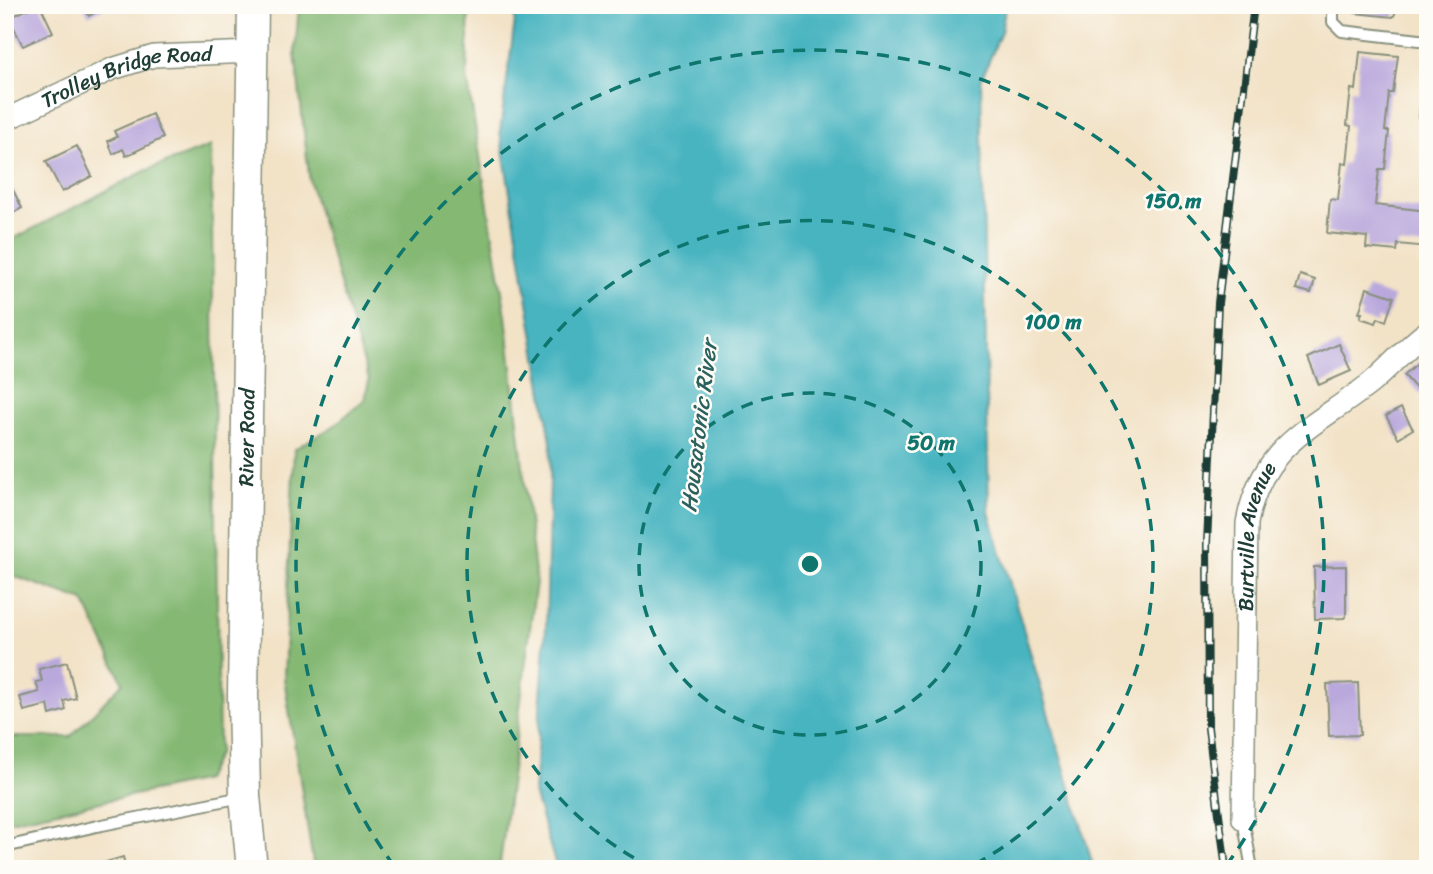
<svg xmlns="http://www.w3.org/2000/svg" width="1433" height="874" font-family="Sriracha,sans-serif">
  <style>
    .forest { fill: #84b873; stroke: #527a54; stroke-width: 2 }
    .water { fill: #46b4c0; stroke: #32787a; stroke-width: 2 }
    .building { fill: #b9a8dc }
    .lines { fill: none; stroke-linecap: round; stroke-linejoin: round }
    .service-casing { stroke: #88907d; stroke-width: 14 }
    .minor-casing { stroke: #88907d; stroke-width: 24 }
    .secondary-casing { stroke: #88907d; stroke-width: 33 }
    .service { stroke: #fff; stroke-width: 10 }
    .minor { stroke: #fff; stroke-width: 21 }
    .secondary { stroke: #fff; stroke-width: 30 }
    .rail-casing { stroke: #1f3d34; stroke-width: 8 }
    .rail { stroke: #fdfcf7; stroke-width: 5; stroke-dasharray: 16; stroke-linecap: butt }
    .ring { fill: none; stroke: #0f766e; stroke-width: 3.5; stroke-dasharray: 12 9 }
    .labels { text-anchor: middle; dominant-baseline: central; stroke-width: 5; stroke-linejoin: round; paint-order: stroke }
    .street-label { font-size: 21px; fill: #1f3d34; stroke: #fdfcf7 }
    .water-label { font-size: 23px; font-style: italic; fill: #2b615e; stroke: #fdfcf7 }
    .centre { fill: #0f766e; stroke: #fdfcf7; stroke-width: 3.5 }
    .ring-label { font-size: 21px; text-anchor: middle; font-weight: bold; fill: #0f766e; stroke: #fdfcf7; stroke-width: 5; stroke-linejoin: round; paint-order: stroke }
  </style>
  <rect width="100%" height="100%" fill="#fdfcf7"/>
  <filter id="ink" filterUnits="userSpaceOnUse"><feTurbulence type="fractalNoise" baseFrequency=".0143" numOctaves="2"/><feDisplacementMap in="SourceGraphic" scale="14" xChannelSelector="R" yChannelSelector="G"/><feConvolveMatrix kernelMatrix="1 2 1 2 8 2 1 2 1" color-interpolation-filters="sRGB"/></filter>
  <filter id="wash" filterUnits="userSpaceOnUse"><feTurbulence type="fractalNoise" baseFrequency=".00686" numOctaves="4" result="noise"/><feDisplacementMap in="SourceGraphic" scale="28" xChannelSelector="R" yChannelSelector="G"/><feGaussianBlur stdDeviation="1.57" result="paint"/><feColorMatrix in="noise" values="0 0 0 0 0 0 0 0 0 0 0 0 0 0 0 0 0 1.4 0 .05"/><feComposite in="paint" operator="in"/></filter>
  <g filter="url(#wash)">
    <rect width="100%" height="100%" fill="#f2e2c6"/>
    <g class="forest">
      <path d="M 299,5 L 469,5 L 467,77 L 506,316 L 536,582 L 500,864 L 502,869 L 314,869 L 284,678 L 294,449 L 334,426 L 365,399 L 369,380 L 310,184 L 295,53 Z"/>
      <path d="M 211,146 L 219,752 L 205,780 L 5,822 L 5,737 L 70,737 L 123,683 L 84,601 L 5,573 L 5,243 L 145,171 Z"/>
    </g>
    <path class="water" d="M 517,5 L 1006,5 L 1001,32 L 981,80 L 989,512 L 1094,869 L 557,869 L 534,793 L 546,628 L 551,442 L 500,132 Z"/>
    <g id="blocks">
      <g class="building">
        <path d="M 36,5 L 40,5 L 53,32 L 23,46 L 9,18 Z"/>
        <path d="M 83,5 L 109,5 L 89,16 Z"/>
        <path d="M 1356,5 L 1396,5 L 1395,14 L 1393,17 L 1355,13 Z"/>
        <path d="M 1360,52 L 1398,56 L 1393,93 L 1389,93 L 1385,131 L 1389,131 L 1385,169 L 1379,169 L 1375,205 L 1428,211 L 1428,247 L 1398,244 L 1397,251 L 1366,248 L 1367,237 L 1327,233 L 1330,199 L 1338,200 L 1342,163 L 1347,164 L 1351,126 L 1347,125 L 1351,89 L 1356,90 Z"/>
        <path d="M 152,114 L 163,138 L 126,156 L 123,149 L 113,154 L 108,141 L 117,137 L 114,131 Z"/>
        <path d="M 77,146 L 92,176 L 62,192 L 46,161 Z"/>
        <path d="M 8,180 L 22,208 L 5,217 L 5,181 Z"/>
        <path d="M 1300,275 L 1315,280 L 1311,293 L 1296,289 Z"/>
        <path d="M 1367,288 L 1394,297 L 1386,321 L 1378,318 L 1376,323 L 1360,318 L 1362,313 L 1359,313 Z"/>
        <path d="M 1339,344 L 1351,371 L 1319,385 L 1308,358 Z"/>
        <path d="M 1423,358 L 1428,363 L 1428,402 L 1404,375 Z"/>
        <path d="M 1401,408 L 1413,429 L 1398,438 L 1386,416 Z"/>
        <path d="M 1346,566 L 1346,616 L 1344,618 L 1315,619 L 1314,567 Z"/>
        <path d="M 67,662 L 76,698 L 64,701 L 66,710 L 50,715 L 48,705 L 24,711 L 20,697 L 39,692 L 36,682 L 42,681 L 39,669 Z"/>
        <path d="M 1358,683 L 1360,735 L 1329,736 L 1327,684 Z"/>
        <path d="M 123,857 L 126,869 L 86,869 L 86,868 Z"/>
      </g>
    </g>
  </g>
  <g filter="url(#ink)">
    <use href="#blocks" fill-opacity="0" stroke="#88907d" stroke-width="2"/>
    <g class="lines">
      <g class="service-casing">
        <g id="service">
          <path d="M 1333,5 L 1333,22 L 1342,31 L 1428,41"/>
          <path d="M 1428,84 L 1425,117 L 1428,126"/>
          <path d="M 1243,819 L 1252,869"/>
          <path d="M 5,847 L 97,826 L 242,797"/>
        </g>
      </g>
      <g class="minor-casing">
        <g id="minor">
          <path id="s1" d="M 5,120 L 112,69 L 154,56 L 253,52"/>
          <path id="s2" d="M 1243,819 L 1247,523 C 1262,442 1315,428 1372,382 C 1391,366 1407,346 1428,331"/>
        </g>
      </g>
      <g class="secondary-casing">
        <g id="secondary">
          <path id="s3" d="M 252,869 L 245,796 L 243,695 L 253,5"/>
        </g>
      </g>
      <use href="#service" class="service"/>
      <use href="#minor" class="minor"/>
      <use href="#secondary" class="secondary"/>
      <g class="rail-casing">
        <path id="rail" d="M 1226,869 L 1208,728 L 1207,543 L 1218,303 L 1254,5"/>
      </g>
      <use href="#rail" class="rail"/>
    </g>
  </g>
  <g class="ring">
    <circle cx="810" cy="564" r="171"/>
    <path d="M652 868A343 343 0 1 1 968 868"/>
    <path d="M394 866A514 514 0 1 1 1226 866"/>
  </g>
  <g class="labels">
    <g class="street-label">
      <text stroke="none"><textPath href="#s1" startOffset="131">Trolley Bridge Road</textPath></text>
      <text stroke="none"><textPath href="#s3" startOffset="432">River Road</textPath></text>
      <text stroke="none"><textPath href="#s2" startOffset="284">Burtville Avenue</textPath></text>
    </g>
    <g class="water-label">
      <text transform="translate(699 426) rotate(-83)">Housatonic River</text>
    </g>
  </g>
  <circle cx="810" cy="564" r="10" class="centre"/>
  <g class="ring-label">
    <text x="1173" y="208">150 m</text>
    <text x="1053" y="329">100 m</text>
    <text x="931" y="450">50 m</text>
  </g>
  <rect width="1433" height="874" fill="none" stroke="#fdfcf7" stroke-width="28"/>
</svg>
